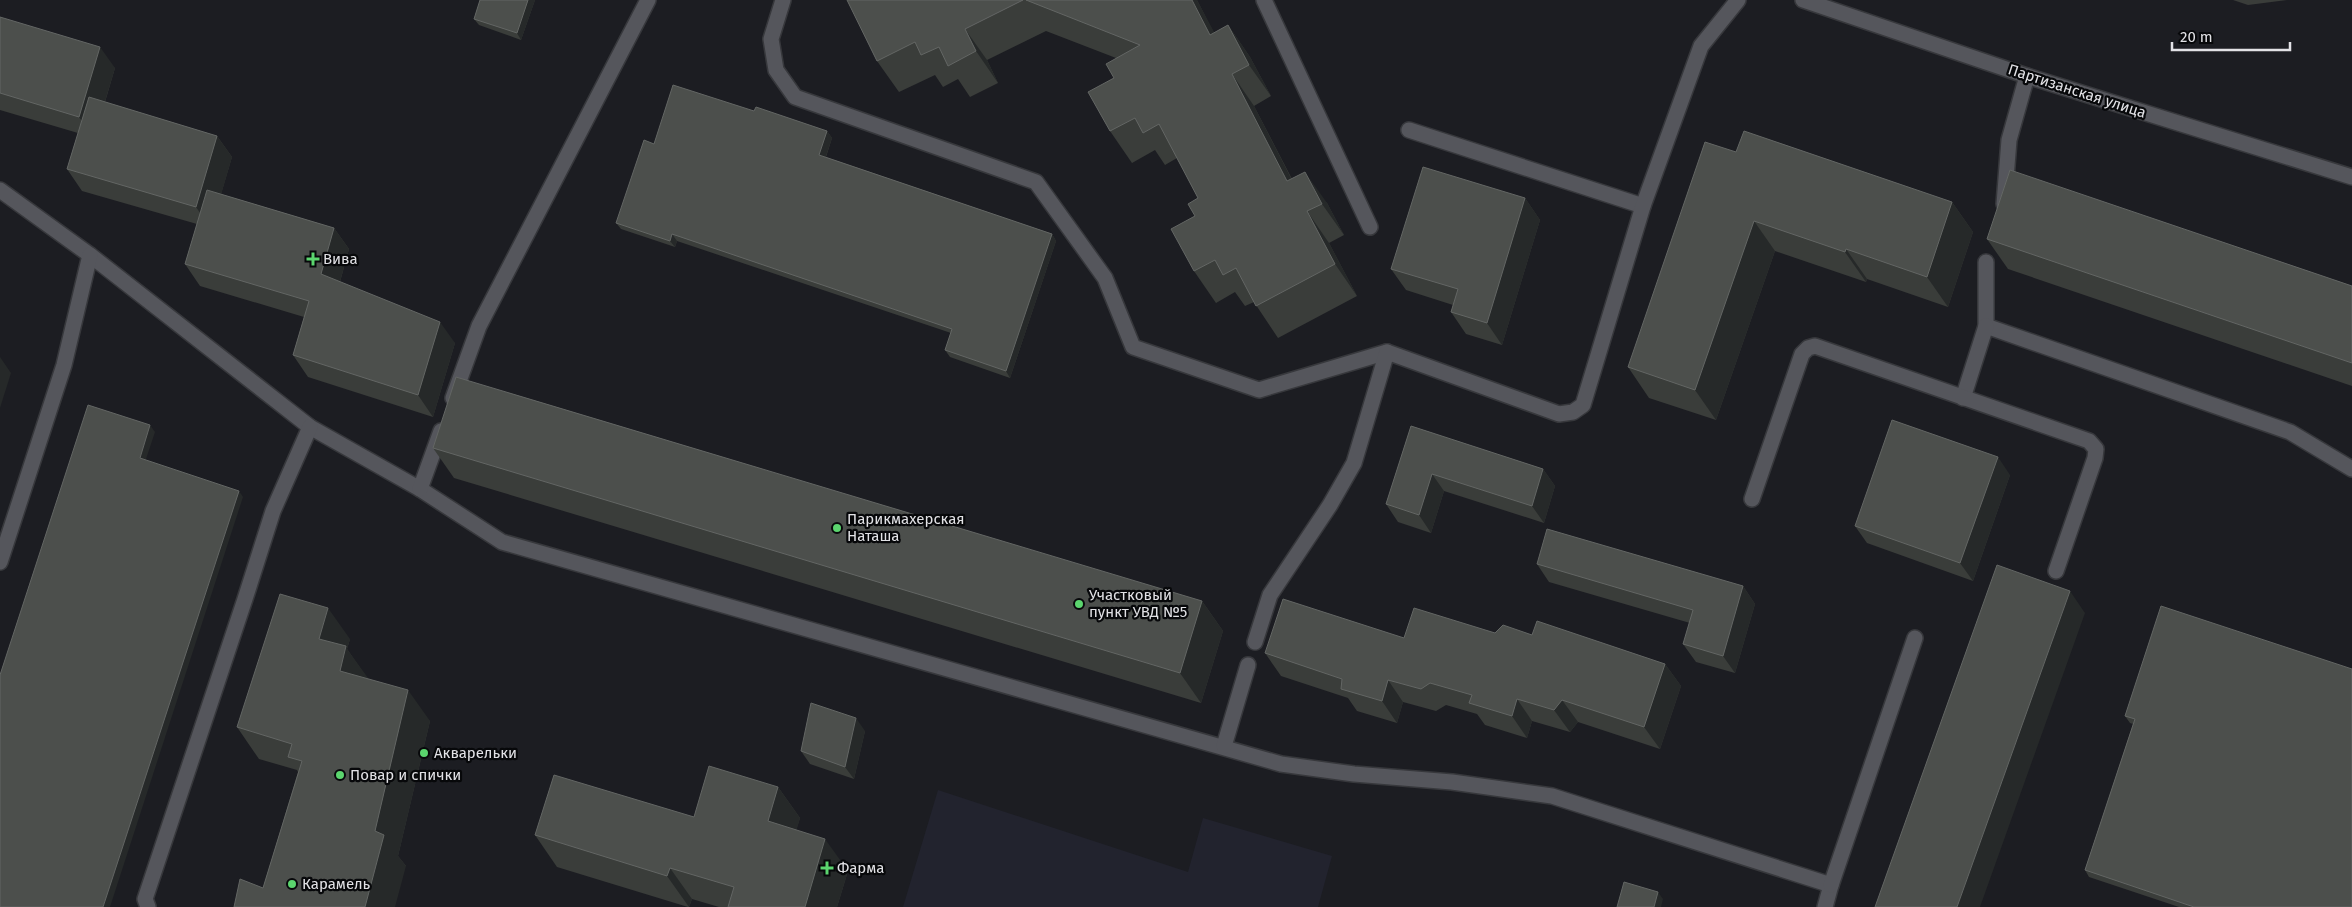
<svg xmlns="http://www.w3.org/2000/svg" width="2352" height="907" font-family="'Fira Sans',sans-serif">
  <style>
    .built { fill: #22232e }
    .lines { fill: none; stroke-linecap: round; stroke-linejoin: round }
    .lane-casing { stroke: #37383c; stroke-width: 18 }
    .secondary-casing { stroke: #37383c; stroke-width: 18 }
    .lane { stroke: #55565c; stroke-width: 15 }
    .secondary { stroke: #55565c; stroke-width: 15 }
    .wall { fill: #3a3d3a }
    .shaded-wall { fill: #262929 }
    .building { fill: #4c4f4c; stroke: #636664 }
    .poi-dot { fill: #5bd56e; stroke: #07080a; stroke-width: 2 }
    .labels { text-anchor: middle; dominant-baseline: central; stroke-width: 4.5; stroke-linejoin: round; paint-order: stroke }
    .street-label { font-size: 15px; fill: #e2e2e6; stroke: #07080a }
    .poi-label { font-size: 15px; fill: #e2e2e6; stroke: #07080a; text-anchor: start }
  </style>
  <rect width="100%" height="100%" fill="#1c1d22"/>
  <path class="built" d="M 938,790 L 1188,872 L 1203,818 L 1332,856 L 1318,907 L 903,907 Z"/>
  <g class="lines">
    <g class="lane-casing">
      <g id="lane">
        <path d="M 783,0 L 771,39 L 776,70 L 795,97 L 1036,182 L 1105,278 L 1133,347 L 1259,390 L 1387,352"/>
        <path d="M 1264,0 L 1370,227"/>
        <path d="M 1409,130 L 1643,206"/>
        <path d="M 0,190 L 90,255 L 310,427 L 420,489 L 502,542 L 1281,764 L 1354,774 L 1452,782 L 1552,796 L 1831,885 L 1825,907"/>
        <path d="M 2004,204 L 2009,140 L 2027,76"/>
        <path d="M 1986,262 L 1986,326 L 2290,432 L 2352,469"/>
        <path d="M 453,398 L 479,326 L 648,0"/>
        <path d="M 1963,398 L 1986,326"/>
        <path d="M 420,489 L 441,431"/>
        <path d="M 1752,499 L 1802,354 L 1808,348 L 1815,346 L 2089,441 L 2096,449 L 2095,458 L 2056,571"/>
        <path d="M 0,562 L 64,365 L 90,255"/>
        <path d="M 1255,642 L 1270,595 L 1330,505 L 1354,463 L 1387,352 L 1559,414 L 1573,412 L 1583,405 L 1643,206 L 1701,46 L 1738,0"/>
        <path d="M 1224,746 L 1248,665"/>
        <path d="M 1831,885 L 1915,638"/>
        <path d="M 148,907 L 145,899 L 245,599 L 273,511 L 310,427"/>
      </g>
    </g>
    <g class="secondary-casing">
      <path id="secondary" d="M 1803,0 L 2027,76 L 2352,177"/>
    </g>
    <use href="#lane" class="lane"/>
    <use href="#secondary" class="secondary"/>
  </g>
  <g class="wall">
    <path d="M 480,0 L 535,0 L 521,40 L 479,25 L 474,19 Z"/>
    <path d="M 847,0 L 1197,0 L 1214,33 L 1228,25 L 1250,57 L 1271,96 L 1254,106 L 1292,179 L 1327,203 L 1344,235 L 1329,243 L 1357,296 L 1278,338 L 1254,302 L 1245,306 L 1235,292 L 1216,303 L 1194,271 L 1195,216 L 1198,198 L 1177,158 L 1165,165 L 1155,150 L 1132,163 L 1110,131 L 1114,78 L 1116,58 L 1046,31 L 987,60 L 998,83 L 970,97 L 958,79 L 943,87 L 935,75 L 899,92 L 877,61 Z"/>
    <path d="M 2233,0 L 2287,0 L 2248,5 Z"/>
    <path d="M 0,17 L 115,68 L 105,102 L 217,136 L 232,157 L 221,194 L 334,228 L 349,249 L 340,282 L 455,343 L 433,417 L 308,377 L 293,355 L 304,317 L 200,286 L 185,264 L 197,224 L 82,191 L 67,169 L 78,133 L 0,110 Z"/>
    <path d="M 754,111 L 827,131 L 832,138 L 826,157 L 1052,234 L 1056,241 L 1010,378 L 950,357 L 945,350 L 951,333 L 677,241 L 675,247 L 621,229 L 616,223 L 654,144 Z"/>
    <path d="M 1736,152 L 1952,202 L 1973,232 L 1948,307 L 1867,279 L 1866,282 L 1775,251 L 1716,420 L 1649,398 L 1628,367 Z"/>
    <path d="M 1525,198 L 1540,220 L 1502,345 L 1466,334 L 1451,312 L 1453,305 L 1406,290 L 1391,269 Z"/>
    <path d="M 1987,239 L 2352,286 L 2352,386 L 2008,269 Z"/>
    <path d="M 1411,426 L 1543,469 L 1555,486 L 1544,523 L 1444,491 L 1431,533 L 1398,522 L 1386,504 Z"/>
    <path d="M 433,448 L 1202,601 L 1223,631 L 1201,703 L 454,478 Z"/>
    <path d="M 2010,475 L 1973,581 L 1867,543 L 1855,526 Z"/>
    <path d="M 1537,564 L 1743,586 L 1755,604 L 1735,673 L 1696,662 L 1683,644 L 1690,623 L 1549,582 Z"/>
    <path d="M 1495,633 L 1532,635 L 1665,664 L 1681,686 L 1660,749 L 1578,722 L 1570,732 L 1532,721 L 1527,738 L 1485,725 L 1477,714 L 1446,705 L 1436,711 L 1403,702 L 1397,723 L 1357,711 L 1348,698 L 1281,676 L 1265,653 L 1404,638 Z"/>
    <path d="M 350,639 L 347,649 L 367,678 L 430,721 L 398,856 L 406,866 L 263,888 L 298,772 L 297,770 L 259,759 L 237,727 Z"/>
    <path d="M 2352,669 L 2352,907 L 2179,907 L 2089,877 L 2085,870 L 2133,724 L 2130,723 L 2125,716 Z"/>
    <path d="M 865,731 L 854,779 L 810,764 L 801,751 Z"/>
    <path d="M 778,787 L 800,818 L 796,830 L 848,871 L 837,907 L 719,907 L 692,899 L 689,907 L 688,907 L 557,867 L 535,835 L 694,817 Z"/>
  </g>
  <g class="shaded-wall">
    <path d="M 528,0 L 535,0 L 521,40 L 517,33 Z"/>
    <path d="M 1192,0 L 1197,0 L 1232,66 L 1210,35 Z"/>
    <path d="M 1228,25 L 1250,57 L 1271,96 L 1249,65 Z"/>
    <path d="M 965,29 L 987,60 L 998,83 L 976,51 Z"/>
    <path d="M 100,47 L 115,68 L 94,138 L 79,117 Z"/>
    <path d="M 1232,74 L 1254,106 L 1309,213 L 1287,181 Z"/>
    <path d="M 827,131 L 832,138 L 824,162 L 819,155 Z"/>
    <path d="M 217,136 L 232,157 L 211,229 L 196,207 Z"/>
    <path d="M 1305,172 L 1327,203 L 1344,235 L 1322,204 Z"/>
    <path d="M 1525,198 L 1540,220 L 1502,345 L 1487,323 Z"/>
    <path d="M 1952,202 L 1973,232 L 1948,307 L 1927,277 Z"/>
    <path d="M 1307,211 L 1329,243 L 1357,296 L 1335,264 Z"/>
    <path d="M 1754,221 L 1775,251 L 1716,420 L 1695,390 Z"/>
    <path d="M 334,228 L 349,249 L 336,296 L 321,274 Z"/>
    <path d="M 672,234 L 677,241 L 675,247 L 670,241 Z"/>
    <path d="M 1052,234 L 1056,241 L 1010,378 L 1006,371 Z"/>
    <path d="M 1846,249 L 1867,279 L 1866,282 L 1845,252 Z"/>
    <path d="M 440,322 L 455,343 L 433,417 L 418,395 Z"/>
    <path d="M 0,357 L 11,373 L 0,408 Z"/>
    <path d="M 150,425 L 155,432 L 144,465 L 140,458 Z"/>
    <path d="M 1998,457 L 2010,475 L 1973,581 L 1960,563 Z"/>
    <path d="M 1543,469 L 1555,486 L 1544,523 L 1532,506 Z"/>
    <path d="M 1432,474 L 1444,491 L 1431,533 L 1419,515 Z"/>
    <path d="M 239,491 L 243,497 L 110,907 L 103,907 Z"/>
    <path d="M 1743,586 L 1755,604 L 1735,673 L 1723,656 Z"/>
    <path d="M 2070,591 L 2085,613 L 1980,907 L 1957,907 Z"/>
    <path d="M 1202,601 L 1223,631 L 1201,703 L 1180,673 Z"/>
    <path d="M 328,608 L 350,639 L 347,649 L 368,678 L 362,702 L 340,671 L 319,639 Z"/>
    <path d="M 1665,664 L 1681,686 L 1660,749 L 1644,727 Z"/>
    <path d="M 1388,680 L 1403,702 L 1397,723 L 1382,701 Z"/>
    <path d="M 408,690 L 430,721 L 398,856 L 406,866 L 395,907 L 365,907 L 375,831 Z"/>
    <path d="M 1517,699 L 1532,721 L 1527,738 L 1512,716 Z"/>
    <path d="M 1562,700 L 1578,722 L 1570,732 L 1554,710 Z"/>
    <path d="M 856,718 L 865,731 L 854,779 L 845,767 Z"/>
    <path d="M 778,787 L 800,818 L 790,853 L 768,821 Z"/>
    <path d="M 825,839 L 848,871 L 837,907 L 805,907 Z"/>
    <path d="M 670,868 L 692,899 L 689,907 L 667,876 Z"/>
    <path d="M 1658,892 L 1663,899 L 1661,907 L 1654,907 Z"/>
  </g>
  <g class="building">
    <path d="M 480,0 L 528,0 L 517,33 L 474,19 Z"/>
    <path d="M 847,0 L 1023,0 L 965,29 L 976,51 L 948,66 L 939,47 L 921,55 L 915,42 L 877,61 Z"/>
    <path d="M 1026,0 L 1192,0 L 1210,35 L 1228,25 L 1249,65 L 1232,74 L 1287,181 L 1305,172 L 1322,204 L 1307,211 L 1335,264 L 1256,306 L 1236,268 L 1223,275 L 1215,260 L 1194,271 L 1171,229 L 1195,216 L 1188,204 L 1198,198 L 1159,124 L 1143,133 L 1135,118 L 1110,131 L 1088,92 L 1114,78 L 1106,64 L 1140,45 Z"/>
    <path d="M 0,17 L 100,47 L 79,117 L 0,93 Z"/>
    <path d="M 673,85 L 754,111 L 756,107 L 827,131 L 819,155 L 1052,234 L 1006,371 L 945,350 L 952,329 L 672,234 L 670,241 L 616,223 L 644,140 L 654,144 Z"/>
    <path d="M 89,97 L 217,136 L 196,207 L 67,169 Z"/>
    <path d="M 1744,131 L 1952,202 L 1927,277 L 1846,249 L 1845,252 L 1754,221 L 1695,390 L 1628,367 L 1705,142 L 1736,152 Z"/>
    <path d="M 1423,167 L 1525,198 L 1487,323 L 1451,312 L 1458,289 L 1391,269 Z"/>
    <path d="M 2010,170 L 2352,286 L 2352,363 L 1987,239 Z"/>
    <path d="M 207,190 L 334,228 L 321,274 L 440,322 L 418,395 L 293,355 L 309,301 L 185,264 Z"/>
    <path d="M 456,377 L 1202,601 L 1180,673 L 433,448 Z"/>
    <path d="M 88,405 L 150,425 L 140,458 L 239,491 L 103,907 L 0,907 L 0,675 Z"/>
    <path d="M 1892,420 L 1998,457 L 1960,563 L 1855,526 Z"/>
    <path d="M 1411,426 L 1543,469 L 1532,506 L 1432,474 L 1419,515 L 1386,504 Z"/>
    <path d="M 1547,529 L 1743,586 L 1723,656 L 1683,644 L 1693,610 L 1537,564 Z"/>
    <path d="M 1997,565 L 2070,591 L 1957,907 L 1875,907 Z"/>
    <path d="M 280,594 L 328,608 L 319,639 L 346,646 L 340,671 L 408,690 L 375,831 L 384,835 L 365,907 L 234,907 L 240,879 L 263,888 L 302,761 L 288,757 L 292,744 L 237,727 Z"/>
    <path d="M 1283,599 L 1404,638 L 1414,608 L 1495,633 L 1503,625 L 1532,635 L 1537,621 L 1665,664 L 1644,727 L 1562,700 L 1554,710 L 1517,699 L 1512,716 L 1469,703 L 1472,695 L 1430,683 L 1421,689 L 1388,680 L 1382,701 L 1341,689 L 1342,679 L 1265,653 Z"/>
    <path d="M 2161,606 L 2352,669 L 2352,907 L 2194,907 L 2085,870 L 2135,719 L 2125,716 Z"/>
    <path d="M 811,703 L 856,718 L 845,767 L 801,751 Z"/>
    <path d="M 709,766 L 778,787 L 768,821 L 825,839 L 805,907 L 728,907 L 734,887 L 670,868 L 667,876 L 535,835 L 554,775 L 694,817 Z"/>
    <path d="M 1624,882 L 1658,892 L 1654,907 L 1617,907 Z"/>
  </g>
  <g class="poi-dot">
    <path d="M310.5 251.5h5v5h5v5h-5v5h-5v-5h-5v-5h5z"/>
    <circle cx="837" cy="528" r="5"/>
    <circle cx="1079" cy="604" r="5"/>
    <circle cx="424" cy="753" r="5"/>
    <circle cx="340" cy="775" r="5"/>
    <path d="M824.5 860.5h5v5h5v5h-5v5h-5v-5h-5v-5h5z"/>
    <circle cx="292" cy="884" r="5"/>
  </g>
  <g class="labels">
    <g class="street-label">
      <text transform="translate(2077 91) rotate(18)">Партизанская улица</text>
    </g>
    <g class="poi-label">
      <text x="323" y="259">Вива</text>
      <text x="847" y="519">Парикмахерская<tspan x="847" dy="17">Наташа</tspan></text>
      <text x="1089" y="595">Участковый<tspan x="1089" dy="17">пункт УВД №5</tspan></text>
      <text x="434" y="753">Акварельки</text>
      <text x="350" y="775">Повар и спички</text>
      <text x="837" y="868">Фарма</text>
      <text x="302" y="884">Карамель</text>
    </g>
  </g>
  <path d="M2172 42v8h118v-8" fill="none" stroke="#e2e2e6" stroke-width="2.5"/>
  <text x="2180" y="42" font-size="15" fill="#e2e2e6" stroke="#07080a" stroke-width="4" paint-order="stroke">20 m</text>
</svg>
